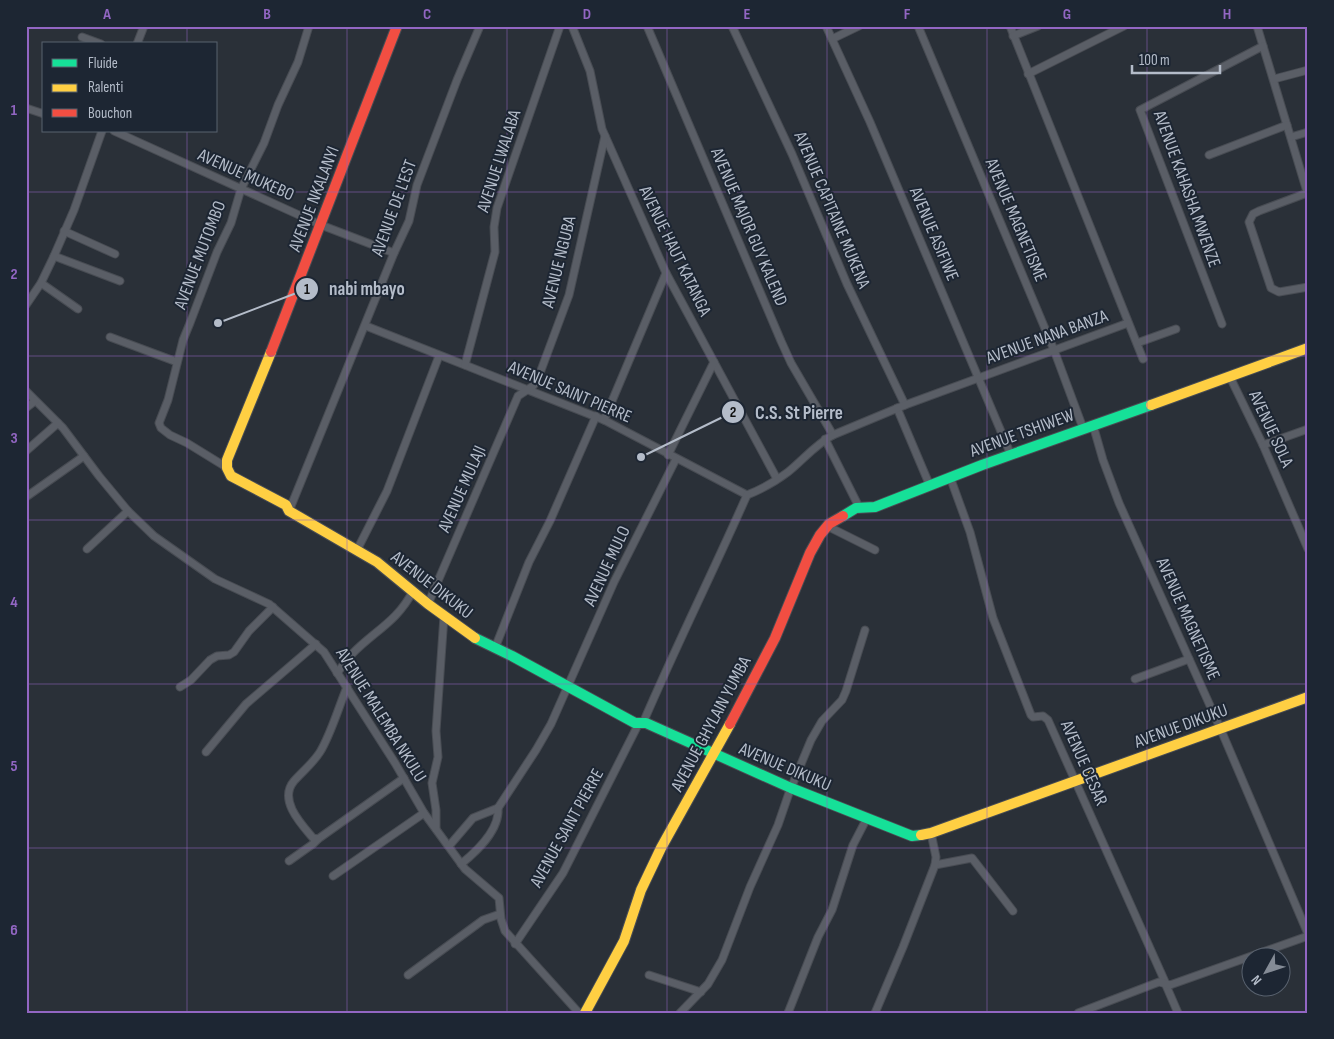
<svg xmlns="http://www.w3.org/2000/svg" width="1334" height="1039" font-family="'Sofia Sans Condensed',sans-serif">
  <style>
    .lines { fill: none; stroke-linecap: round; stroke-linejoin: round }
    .street-casing { stroke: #484c53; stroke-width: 9 }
    .fast-casing { stroke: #484c53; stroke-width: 12 }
    .slow-casing { stroke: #484c53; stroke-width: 12 }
    .jam-casing { stroke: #484c53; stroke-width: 12 }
    .street { stroke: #5a5e66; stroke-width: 7 }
    .fast { stroke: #16e098; stroke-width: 10 }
    .slow { stroke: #ffcf43; stroke-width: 10 }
    .jam { stroke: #f24e42; stroke-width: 10 }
    .grid { fill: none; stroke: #9266c3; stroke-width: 1; stroke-opacity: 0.55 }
    .labels { text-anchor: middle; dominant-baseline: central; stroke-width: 4; stroke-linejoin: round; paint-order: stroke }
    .street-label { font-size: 18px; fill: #b4bcc9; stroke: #1d2633 }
    .leader { fill: none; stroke: #b4bcc9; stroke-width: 2 }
    .callout-dot { fill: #b4bcc9; stroke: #1d2633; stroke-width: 2 }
    .mark-label { font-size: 15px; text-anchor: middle; font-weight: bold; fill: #111 }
    .callout-label { font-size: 19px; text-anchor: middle; font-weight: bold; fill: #b4bcc9; stroke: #1d2633; stroke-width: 4; stroke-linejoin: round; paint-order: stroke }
    .neatline { fill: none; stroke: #9266c3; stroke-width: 2 }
    .grid-label { font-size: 16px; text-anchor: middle; font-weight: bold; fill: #9266c3 }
  </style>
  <rect width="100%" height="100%" fill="#2a3038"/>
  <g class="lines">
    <g class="street-casing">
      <g id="street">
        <path d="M 572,26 L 590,71 L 602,129 L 666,273 L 777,479"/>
        <path d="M 647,26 L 781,341 L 791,363 L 833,435"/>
        <path d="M 732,26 L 792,154 L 847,284 L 905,405"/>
        <path d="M 826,26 L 870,122 L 1011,455"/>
        <path d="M 918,26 L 1054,350 L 1083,428"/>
        <path d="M 1010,26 L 1143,359"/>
        <path d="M 1257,26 L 1308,195"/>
        <path d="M 1013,36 L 1038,26"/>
        <path d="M 82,37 L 101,44"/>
        <path d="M 832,39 L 859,26"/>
        <path d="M 137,44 L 144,26"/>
        <path d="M 1028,74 L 1124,26"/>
        <path d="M 1274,79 L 1308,70"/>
        <path d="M 26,108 L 44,114"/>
        <path d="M 114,131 L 321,225 L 394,253"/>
        <path d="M 1291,137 L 1308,132"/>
        <path d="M 1209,155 L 1287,125"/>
        <path d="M 1307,193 L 1259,211 L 1253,214 L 1249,222 L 1271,288 L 1279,292 L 1308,287"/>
        <path d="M 64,231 L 115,254"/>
        <path d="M 54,256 L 120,281"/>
        <path d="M 41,283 L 78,309"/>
        <path d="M 26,305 L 41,283 L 54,256 L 74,210 L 102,131"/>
        <path d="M 1222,324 L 1140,110 L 1263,46"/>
        <path d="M 366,326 L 604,420 L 747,495"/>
        <path d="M 110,337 L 177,362"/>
        <path d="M 1137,343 L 1176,329"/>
        <path d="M 465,365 L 495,252 L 494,227 L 497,208 L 560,26"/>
        <path d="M 1230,377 L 1263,445 L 1308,549"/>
        <path d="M 26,391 L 63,428 L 99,476 L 128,511 L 154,536 L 215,579 L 269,604 L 324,652 L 395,763 L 424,813 L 465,869 L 499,898 L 501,919 L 505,931 L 579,1013"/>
        <path d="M 26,408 L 35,401"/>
        <path d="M 897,408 L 930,486"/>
        <path d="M 604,420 L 666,273"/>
        <path d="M 1093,425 L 1103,460 L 1119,503 L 1221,730 L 1308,934"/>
        <path d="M 825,439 L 859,507"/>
        <path d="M 1263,445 L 1308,429"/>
        <path d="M 26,451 L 58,423"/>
        <path d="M 668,455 L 714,362"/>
        <path d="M 226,467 L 187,443 L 170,435 L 161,428 L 159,423 L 168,400 L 183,340 L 190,323 L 217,252 L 231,223 L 241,189 L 264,143 L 278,105 L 298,62 L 309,26"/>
        <path d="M 950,477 L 970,532 L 993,618 L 1031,715 L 1033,717 L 1043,716 L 1048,720 L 1166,984"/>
        <path d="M 747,495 C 762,489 775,482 788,472 C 803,460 816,444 833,435 L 905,405 L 1128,323"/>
        <path d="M 26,497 L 84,456"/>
        <path d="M 289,511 L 394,253 L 409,221 L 417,185 L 457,80 L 480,26"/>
        <path d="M 829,524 L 833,529 L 875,550"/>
        <path d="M 87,549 L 128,511"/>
        <path d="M 357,550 L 387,491 L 439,356"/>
        <path d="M 428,604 L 518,396 L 533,386 L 537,381 L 569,295 L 605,136"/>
        <path d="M 495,648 L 529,562 L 550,521 L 596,416"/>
        <path d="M 337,673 C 342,667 346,660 352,654 C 374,631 397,622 413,591"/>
        <path d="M 1135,679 L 1189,659"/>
        <path d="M 180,687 L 191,680 L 210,660 L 217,656 L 229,655 L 234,652 L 249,631 L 273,607"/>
        <path d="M 347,687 C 339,706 331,734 320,752 C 313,763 303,771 294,781 C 278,800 301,824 313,838 L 318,839 L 404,778"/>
        <path d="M 643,723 C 676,646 713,572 747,495"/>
        <path d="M 206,752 L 246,704 L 316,644"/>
        <path d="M 436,829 L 436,810 L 432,783 L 438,757 L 436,731 L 444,616"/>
        <path d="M 449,846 L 473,818 L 498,808 L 536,750 L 551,724 L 614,582 L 676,459"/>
        <path d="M 289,861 L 313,844 L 318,839"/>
        <path d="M 461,864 C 477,851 500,830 498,808"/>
        <path d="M 935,865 L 972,858 L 1013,911"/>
        <path d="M 333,876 L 424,813"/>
        <path d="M 515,944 L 563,873 L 639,723"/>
        <path d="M 408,975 L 483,920 L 500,914"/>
        <path d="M 649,975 L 701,992"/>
        <path d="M 1165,983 L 1178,1013"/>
        <path d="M 680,1013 L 708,984 L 722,960 L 750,887 L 778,825 L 789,793 L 811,740 L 822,721 L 842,700 L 846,691 L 865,630"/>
        <path d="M 788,1013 L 818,937 L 832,910 L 853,845 L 867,818"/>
        <path d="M 875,1013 L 903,947 L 935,865 L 936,857 L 931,833"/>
        <path d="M 1078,1013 L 1159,982 L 1170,985 L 1308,936"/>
      </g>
    </g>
    <g class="fast-casing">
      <g id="fast">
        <path d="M 843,516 L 856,508 L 875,507 L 982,465 L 1151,405"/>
        <path d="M 475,638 L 512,656 L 635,723 L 646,723 L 791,788 L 912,836 L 921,835"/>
      </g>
    </g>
    <g class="slow-casing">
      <g id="slow">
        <path d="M 271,352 L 227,460 L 227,468 L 231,476 L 286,505 L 289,511 L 377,562 L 428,604 L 475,638"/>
        <path d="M 1151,405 L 1308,348"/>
        <path d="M 921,835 L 931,833 L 1308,697"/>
        <path d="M 585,1013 L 624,941 L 641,890 L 661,848 L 730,724"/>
      </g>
    </g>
    <g class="jam-casing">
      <g id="jam">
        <path d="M 271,352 L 397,26"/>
        <path d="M 730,724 L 775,638 L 810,553 L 820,535 L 829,524 L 843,516"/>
      </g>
    </g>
    <use href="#street" class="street"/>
    <use href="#fast" class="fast"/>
    <use href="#slow" class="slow"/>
    <use href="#jam" class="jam"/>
  </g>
  <path class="grid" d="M 187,26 L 187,44M 347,26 L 347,1013M 507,26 L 507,1013M 667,26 L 667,1013M 827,26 L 827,1013M 987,26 L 987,1013M 1147,26 L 1147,1013M 187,131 L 187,1013M 26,192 L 1308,192M 26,356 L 1308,356M 26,520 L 1308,520M 26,684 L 1308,684M 26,848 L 1308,848"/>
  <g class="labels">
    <g class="street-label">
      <text transform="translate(499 161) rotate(-72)">AVENUE LWALABA</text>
      <text transform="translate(246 175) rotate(24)">AVENUE MUKEBO</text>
      <text transform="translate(1187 189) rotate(70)">AVENUE KAHASHA MWENZE</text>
      <text transform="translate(314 199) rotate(-69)">AVENUE NKALANYI</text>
      <text transform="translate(394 208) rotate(-70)">AVENUE DE L'EST</text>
      <text transform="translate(832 210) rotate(67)">AVENUE CAPITAINE MUKENA</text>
      <text transform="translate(1016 220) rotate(67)">AVENUE MAGNETISME</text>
      <text transform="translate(749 227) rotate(67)">AVENUE MAJOR GUY KALEND</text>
      <text transform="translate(934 234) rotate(67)">AVENUE ASIFIWE</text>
      <text transform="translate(675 251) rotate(64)">AVENUE HAUT KATANGA</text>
      <text transform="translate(200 255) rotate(-69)">AVENUE MUTOMBO</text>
      <text transform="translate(559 262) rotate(-76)">AVENUE NGUBA</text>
      <text transform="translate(1047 337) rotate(-20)">AVENUE NANA BANZA</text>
      <text transform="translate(570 392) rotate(23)">AVENUE SAINT PIERRE</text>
      <text transform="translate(1271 429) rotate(65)">AVENUE SOLA</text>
      <text transform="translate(1022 433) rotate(-20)">AVENUE TSHIWEW</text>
      <text transform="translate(462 489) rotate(-66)">AVENUE MULAJI</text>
      <text transform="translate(607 566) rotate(-65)">AVENUE MULO</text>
      <text transform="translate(432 585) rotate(38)">AVENUE DIKUKU</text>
      <text transform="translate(1188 619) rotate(66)">AVENUE MAGNETISME</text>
      <text transform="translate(381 715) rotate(58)">AVENUE MALEMBA NKULU</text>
      <text transform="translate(711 724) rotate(-62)">AVENUE GHYLAIN YUMBA</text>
      <text transform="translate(1181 726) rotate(-20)">AVENUE DIKUKU</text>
      <text transform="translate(1084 763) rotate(66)">AVENUE CESAR</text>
      <text transform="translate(785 767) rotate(23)">AVENUE DIKUKU</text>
      <text transform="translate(567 828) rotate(-61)">AVENUE SAINT PIERRE</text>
    </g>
  </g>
  <path class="leader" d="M218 323L307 289M641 457L733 412"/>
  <g class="callout-dot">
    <circle cx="218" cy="323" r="5"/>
    <circle cx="641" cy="457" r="5"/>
    <circle cx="307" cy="289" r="12"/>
    <circle cx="733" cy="412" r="12"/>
  </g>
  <g class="mark-label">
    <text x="307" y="294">1</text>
    <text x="733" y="417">2</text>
  </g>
  <g class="callout-label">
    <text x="367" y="295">nabi mbayo</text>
    <text x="799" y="419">C.S. St Pierre</text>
  </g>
  <rect width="1334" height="1039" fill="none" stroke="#1d2633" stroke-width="55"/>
  <rect x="42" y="42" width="175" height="90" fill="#1d2633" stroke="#59626f"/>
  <rect x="52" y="59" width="25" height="8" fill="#16e098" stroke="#59626f"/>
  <text x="88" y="68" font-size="15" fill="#b4bcc9">Fluide</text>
  <rect x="52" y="84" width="25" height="8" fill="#ffcf43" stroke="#59626f"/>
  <text x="88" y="92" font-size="15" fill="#b4bcc9">Ralenti</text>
  <rect x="52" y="109" width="25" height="8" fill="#f24e42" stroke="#59626f"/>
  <text x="88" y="118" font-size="15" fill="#b4bcc9">Bouchon</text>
  <g transform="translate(1266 972) rotate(230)"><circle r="24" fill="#1d2633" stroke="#59626f"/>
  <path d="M0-4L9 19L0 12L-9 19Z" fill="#848b96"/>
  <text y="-8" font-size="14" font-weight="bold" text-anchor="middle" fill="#b4bcc9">N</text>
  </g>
  <path d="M1132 65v8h88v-8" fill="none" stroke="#b4bcc9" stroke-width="2.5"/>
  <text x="1139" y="65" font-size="15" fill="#b4bcc9" stroke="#1d2633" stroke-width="4" paint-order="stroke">100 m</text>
  <rect x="28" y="28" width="1278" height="984" class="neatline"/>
  <g class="grid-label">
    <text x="107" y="19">A</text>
    <text x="267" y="19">B</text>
    <text x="427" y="19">C</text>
    <text x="587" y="19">D</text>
    <text x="747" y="19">E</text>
    <text x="907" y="19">F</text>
    <text x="1067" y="19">G</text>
    <text x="1227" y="19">H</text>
    <text x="14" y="115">1</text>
    <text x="14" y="279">2</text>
    <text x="14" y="443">3</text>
    <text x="14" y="607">4</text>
    <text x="14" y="771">5</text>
    <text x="14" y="935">6</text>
  </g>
</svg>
